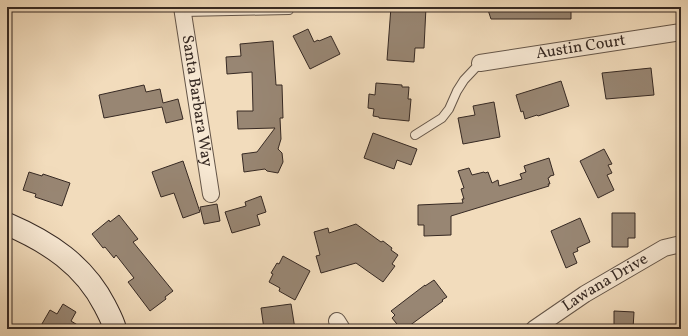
<svg xmlns="http://www.w3.org/2000/svg" width="688" height="336" font-family="Vollkorn,serif">
  <style>
    .building { fill: #988673; stroke: #362923 }
    .lines { fill: none; stroke-linecap: round; stroke-linejoin: round }
    .lane-casing { stroke: #655649; stroke-width: 10 }
    .street-casing { stroke: #655649; stroke-width: 18 }
    .secondary-casing { stroke: #362923; stroke-width: 24 }
    .lane { stroke: #f7e8d3; stroke-width: 8 }
    .street { stroke: #f7e8d3; stroke-width: 16 }
    .secondary { stroke: #f7e8d3; stroke-width: 22 }
    .labels { text-anchor: middle; dominant-baseline: central; stroke-width: 3; stroke-linejoin: round; paint-order: stroke }
    .street-label { font-size: 16px; fill: #362923; stroke: #f7e8d3 }
  </style>
  <rect width="100%" height="100%" fill="#f2dcbc"/>
  <filter id="stains"><feTurbulence type="fractalNoise" baseFrequency=".005" numOctaves="4"/><feColorMatrix values="0 0 0 0 .2 0 0 0 0 .09 0 0 0 0 .02 0 0 0 .5 -.17"/></filter>
  <radialGradient id="worn" r=".72"><stop offset=".6" stop-color="#630" stop-opacity="0"/><stop offset="1" stop-color="#630" stop-opacity=".3"/></radialGradient>
  <g class="building">
    <path d="M 391,7 L 426,7 L 424,48 L 415,48 L 414,62 L 387,60 Z"/>
    <path d="M 487,7 L 571,7 L 571,19 L 491,19 Z"/>
    <path d="M 308,29 L 314,42 L 318,40 L 319,41 L 331,36 L 340,54 L 310,69 L 293,36 Z"/>
    <path d="M 273,41 L 276,85 L 282,85 L 283,118 L 280,118 L 281,139 L 278,149 L 282,153 L 283,162 L 278,173 L 267,171 L 265,169 L 244,172 L 242,154 L 257,152 L 275,128 L 238,129 L 237,111 L 253,111 L 252,72 L 227,74 L 226,57 L 241,56 L 240,44 Z"/>
    <path d="M 651,68 L 654,95 L 606,99 L 602,73 Z"/>
    <path d="M 561,81 L 569,106 L 538,116 L 537,115 L 525,119 L 523,111 L 521,112 L 516,95 Z"/>
    <path d="M 376,83 L 402,85 L 402,87 L 409,87 L 408,99 L 411,99 L 409,121 L 379,118 L 379,117 L 373,116 L 374,109 L 368,108 L 369,94 L 375,95 Z"/>
    <path d="M 144,85 L 146,92 L 160,89 L 163,103 L 178,99 L 183,119 L 166,123 L 162,107 L 104,118 L 99,95 Z"/>
    <path d="M 494,102 L 500,137 L 463,144 L 458,118 L 475,115 L 473,106 Z"/>
    <path d="M 373,133 L 417,149 L 411,165 L 397,160 L 394,169 L 364,158 Z"/>
    <path d="M 604,149 L 612,164 L 608,165 L 612,173 L 607,175 L 614,190 L 598,198 L 580,161 Z"/>
    <path d="M 549,158 L 554,175 L 550,176 L 550,177 L 548,178 L 550,184 L 548,184 L 549,186 L 451,216 L 451,235 L 424,236 L 424,225 L 418,225 L 418,205 L 463,203 L 462,199 L 464,199 L 461,189 L 464,188 L 458,171 L 469,168 L 472,175 L 484,172 L 485,173 L 488,172 L 492,183 L 498,180 L 499,186 L 522,179 L 520,174 L 526,172 L 524,166 Z"/>
    <path d="M 183,161 L 200,212 L 183,218 L 174,193 L 161,197 L 152,172 Z"/>
    <path d="M 29,172 L 42,176 L 43,174 L 70,183 L 62,206 L 35,197 L 36,194 L 23,190 Z"/>
    <path d="M 261,196 L 266,212 L 257,215 L 260,225 L 232,233 L 225,212 L 246,206 L 245,202 Z"/>
    <path d="M 217,204 L 220,221 L 204,224 L 200,207 Z"/>
    <path d="M 612,213 L 635,213 L 635,238 L 628,238 L 628,247 L 612,247 Z"/>
    <path d="M 119,215 L 138,239 L 133,242 L 173,291 L 165,297 L 166,299 L 150,311 L 128,282 L 134,278 L 116,255 L 114,258 L 105,247 L 103,248 L 92,234 L 109,220 L 110,222 Z"/>
    <path d="M 580,218 L 590,242 L 577,248 L 578,251 L 573,253 L 577,263 L 566,268 L 551,231 Z"/>
    <path d="M 356,224 L 381,242 L 383,241 L 392,248 L 391,250 L 398,255 L 392,264 L 395,266 L 383,282 L 356,263 L 321,273 L 316,256 L 320,255 L 314,232 L 328,228 L 329,233 Z"/>
    <path d="M 283,256 L 310,271 L 295,300 L 279,291 L 280,288 L 269,282 L 273,274 L 271,273 L 277,263 L 279,264 Z"/>
    <path d="M 434,280 L 447,297 L 442,300 L 443,301 L 405,329 L 401,329 L 392,318 L 395,315 L 391,311 L 425,285 L 425,286 Z"/>
    <path d="M 63,304 L 76,312 L 71,321 L 84,329 L 39,329 L 50,310 L 57,314 Z"/>
    <path d="M 291,304 L 295,329 L 264,329 L 261,308 Z"/>
    <path d="M 614,311 L 634,312 L 633,329 L 614,329 Z"/>
  </g>
  <g class="lines">
    <g class="lane-casing">
      <g id="lane">
        <path d="M 183,12 L 289,10"/>
        <path d="M 415,135 L 442,118 L 449,109 L 457,91 L 464,80 L 480,63"/>
      </g>
    </g>
    <g class="street-casing">
      <g id="street">
        <path id="s1" d="M 182,7 L 211,194"/>
        <path id="s2" d="M 480,63 L 681,32"/>
        <path d="M 337,321 L 342,329"/>
        <path id="s3" d="M 534,329 L 585,294 L 664,248 L 681,244"/>
      </g>
    </g>
    <g class="secondary-casing">
      <path id="secondary" d="M 7,224 C 49,242 84,265 105,306 C 109,314 113,321 115,329"/>
    </g>
    <use href="#lane" class="lane"/>
    <use href="#street" class="street"/>
    <use href="#secondary" class="secondary"/>
  </g>
  <g class="labels">
    <g class="street-label">
      <text stroke="none"><textPath href="#s2" startOffset="102">Austin Court</textPath></text>
      <text stroke="none"><textPath href="#s1" startOffset="95">Santa Barbara Way</textPath></text>
      <text stroke="none"><textPath href="#s3" startOffset="85">Lawana Drive</textPath></text>
    </g>
  </g>
  <rect width="688" height="336" fill="none" stroke="#f2dcbc" stroke-width="24"/>
  <rect x="8" y="8" width="672" height="320" fill="none" stroke="#362923" stroke-width="2"/>
  <rect x="12" y="12" width="664" height="312" fill="none" stroke="#362923"/>
  <rect width="100%" height="100%" filter="url(#stains)"/>
  <rect width="100%" height="100%" fill="url(#worn)"/>
</svg>
